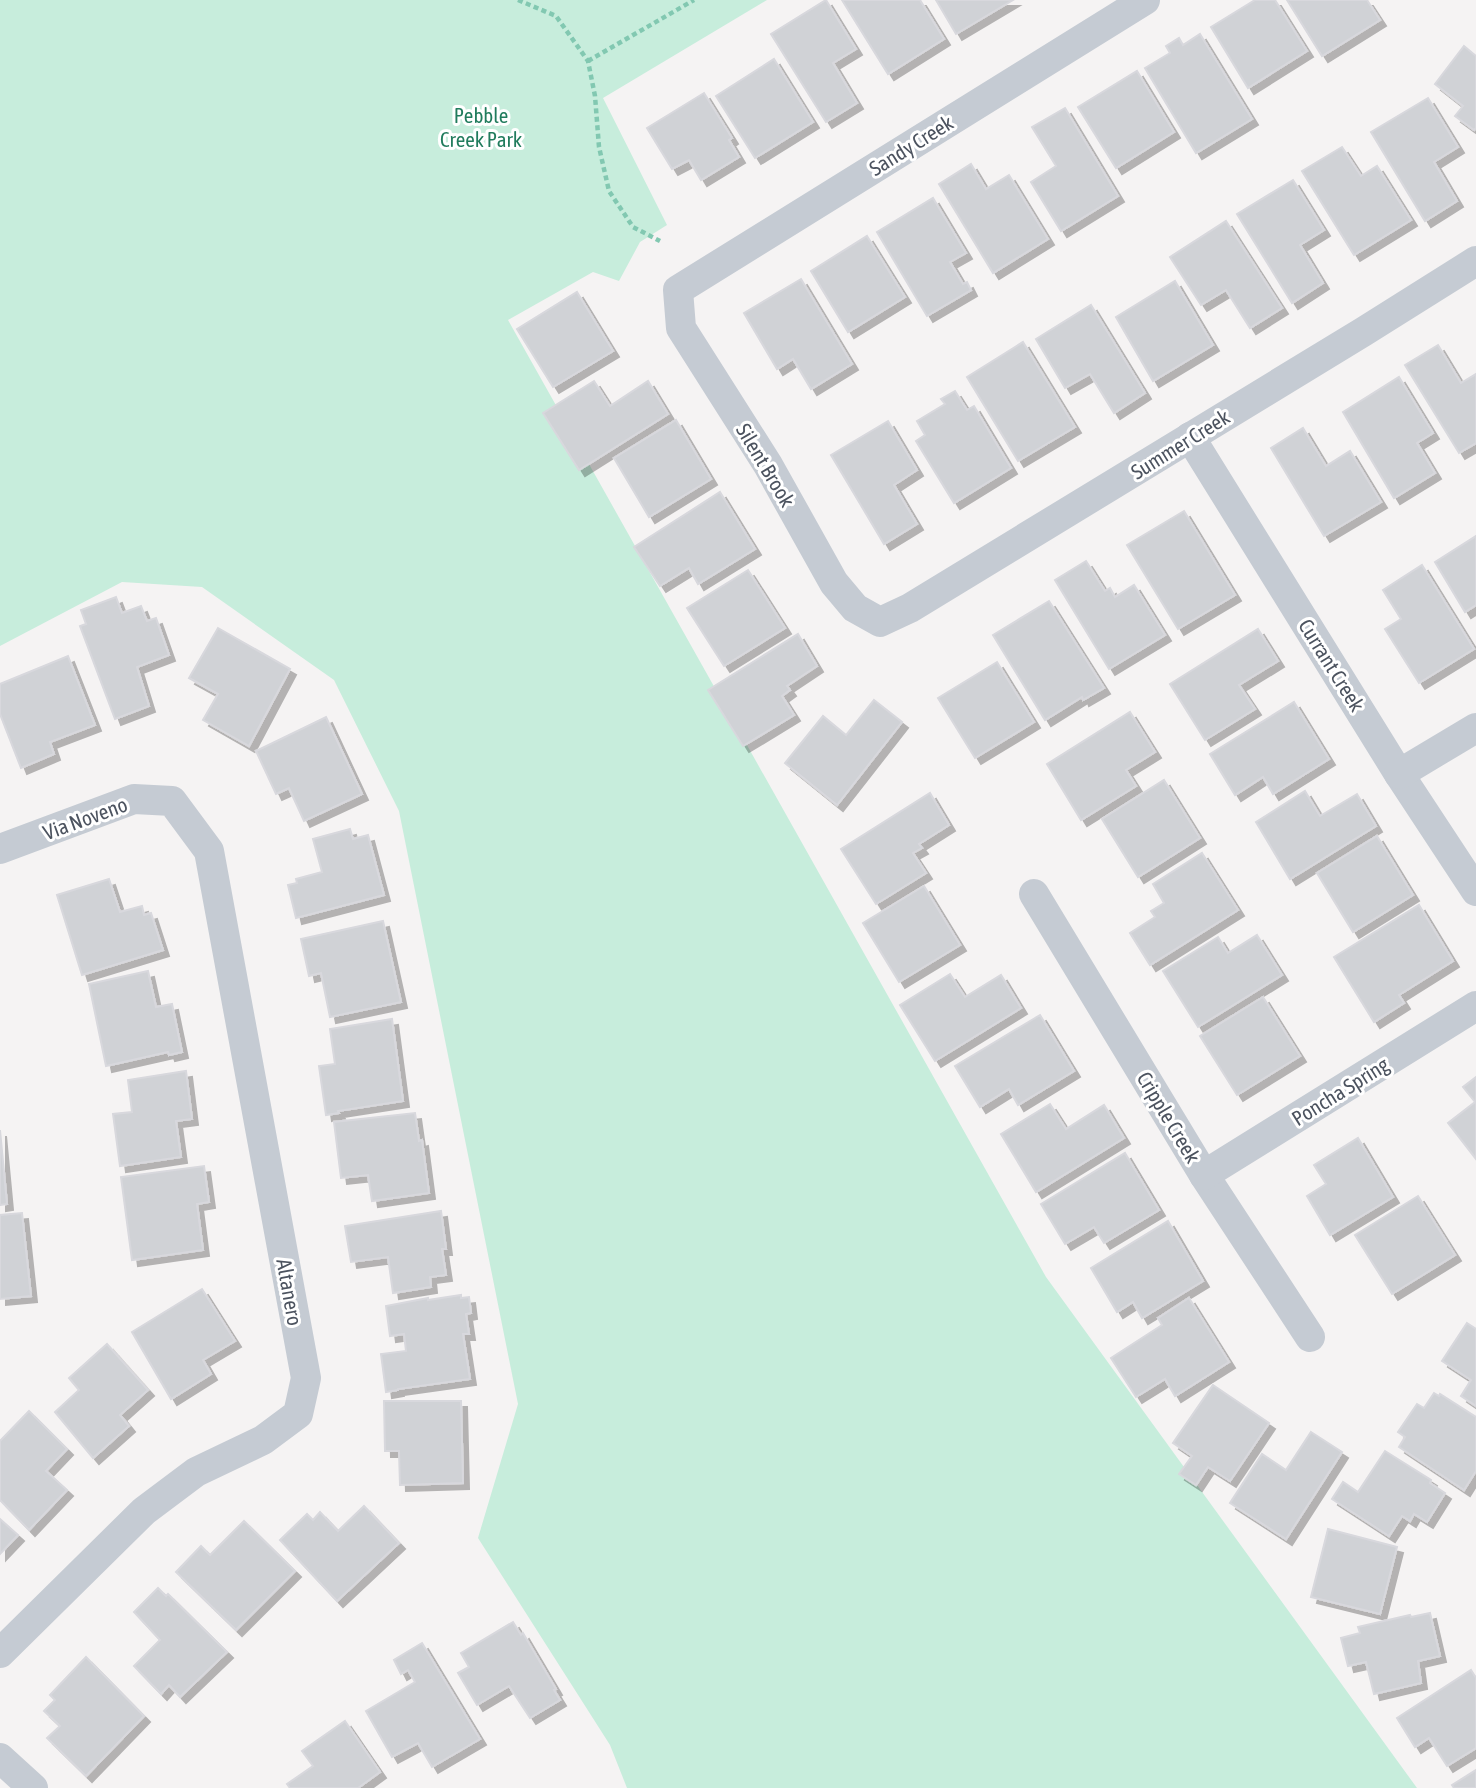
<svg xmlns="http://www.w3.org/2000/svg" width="1476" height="1788" font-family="'Asap Condensed',sans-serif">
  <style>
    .green { fill: #c7eddc }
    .building { fill: #d0d2d6; stroke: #d8d8dd; stroke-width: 2; filter: url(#shadow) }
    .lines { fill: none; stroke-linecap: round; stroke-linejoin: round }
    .path { stroke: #82c8b1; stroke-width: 4.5; stroke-dasharray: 5 3.5; stroke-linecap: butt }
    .street { stroke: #c5cbd3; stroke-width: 30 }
    .labels { text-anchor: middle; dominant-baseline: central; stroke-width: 6; stroke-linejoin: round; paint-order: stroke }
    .park-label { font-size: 21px; fill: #217c5d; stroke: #fff }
    .street-label { font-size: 21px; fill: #4c535f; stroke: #fff }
  </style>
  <defs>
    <filter id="shadow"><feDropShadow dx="6" dy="6" stdDeviation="0" flood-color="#0004"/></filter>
  </defs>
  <rect width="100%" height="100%" fill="#f5f3f3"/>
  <path class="green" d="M 0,0 L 767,0 L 603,98 L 667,225 L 640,242 L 619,281 L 593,272 L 508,320 L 1046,1277 L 1417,1788 L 627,1788 L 610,1745 L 478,1538 L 518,1404 L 399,811 L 334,680 L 202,587 L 122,582 L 0,646 Z"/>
  <g class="building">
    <path d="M 826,0 L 856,49 L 833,63 L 857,103 L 826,122 L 771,34 Z"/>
    <path d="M 842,0 L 920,0 L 944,39 L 888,74 Z"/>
    <path d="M 936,0 L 1013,0 L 956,34 Z"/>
    <path d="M 1255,0 L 1275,0 L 1307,51 L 1248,88 L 1211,27 Z"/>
    <path d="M 1287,0 L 1367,0 L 1380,20 L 1322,56 Z"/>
    <path d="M 1200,34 L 1252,119 L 1196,153 L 1145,68 L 1170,53 L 1166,46 L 1179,38 L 1183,45 Z"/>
    <path d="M 1464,46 L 1476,56 L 1476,128 L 1474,130 L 1455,116 L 1463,106 L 1435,84 Z"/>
    <path d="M 774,59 L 813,122 L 755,158 L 716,96 Z"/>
    <path d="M 1137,71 L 1174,132 L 1116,168 L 1078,107 Z"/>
    <path d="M 704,93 L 732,138 L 729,140 L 739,157 L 701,180 L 689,160 L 672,169 L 647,128 Z"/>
    <path d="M 1428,98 L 1458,147 L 1434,162 L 1457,201 L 1425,221 L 1371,132 Z"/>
    <path d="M 1065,108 L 1118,196 L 1061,231 L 1031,182 L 1056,166 L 1032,127 Z"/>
    <path d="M 1342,147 L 1361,176 L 1377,166 L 1411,220 L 1354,255 L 1302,171 Z"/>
    <path d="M 971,164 L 986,189 L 1009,175 L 1048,239 L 993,273 L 939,184 Z"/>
    <path d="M 1293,180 L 1324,230 L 1300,245 L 1323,283 L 1292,303 L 1237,214 Z"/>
    <path d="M 933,198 L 966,253 L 950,262 L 963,284 L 967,282 L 971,290 L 927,316 L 877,232 Z"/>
    <path d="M 1226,221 L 1282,308 L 1250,328 L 1226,290 L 1201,305 L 1170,257 Z"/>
    <path d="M 867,236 L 905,297 L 848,332 L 811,271 Z"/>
    <path d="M 801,279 L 852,364 L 811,389 L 793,359 L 777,369 L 744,313 Z"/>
    <path d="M 1175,281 L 1213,345 L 1153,381 L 1116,317 Z"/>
    <path d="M 577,292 L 613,351 L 553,387 L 517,329 Z"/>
    <path d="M 1091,305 L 1145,393 L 1114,413 L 1090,374 L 1065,388 L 1036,339 Z"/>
    <path d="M 1023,342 L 1075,427 L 1018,461 L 967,377 Z"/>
    <path d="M 1438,345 L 1461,383 L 1476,374 L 1476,443 L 1459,453 L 1405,365 Z"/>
    <path d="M 1399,377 L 1433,433 L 1417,443 L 1435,473 L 1394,498 L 1343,412 Z"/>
    <path d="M 594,381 L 610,406 L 648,381 L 668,414 L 579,470 L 543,413 Z"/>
    <path d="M 955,391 L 967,410 L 974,406 L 1011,468 L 954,503 L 916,441 L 925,435 L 917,421 L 945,404 L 941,399 Z"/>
    <path d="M 676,420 L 711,479 L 649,517 L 614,458 Z"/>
    <path d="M 888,421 L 917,470 L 894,485 L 917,524 L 884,544 L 831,455 Z"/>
    <path d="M 1303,428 L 1326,466 L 1350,451 L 1381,502 L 1324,536 L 1271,448 Z"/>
    <path d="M 720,492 L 755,549 L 698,584 L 689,568 L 660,586 L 634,547 Z"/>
    <path d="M 1184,511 L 1235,595 L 1178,629 L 1127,545 Z"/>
    <path d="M 1476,536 L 1476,605 L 1465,612 L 1435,562 Z"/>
    <path d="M 1086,561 L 1105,591 L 1110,588 L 1115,597 L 1134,585 L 1165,635 L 1109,669 L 1055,580 Z"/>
    <path d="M 1422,565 L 1474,649 L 1419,683 L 1385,629 L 1401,619 L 1383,590 Z"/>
    <path d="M 748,570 L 785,628 L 724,666 L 687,608 Z"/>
    <path d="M 116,597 L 122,613 L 141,606 L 147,621 L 156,618 L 169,655 L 137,667 L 149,706 L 115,719 L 80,626 L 86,624 L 81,610 Z"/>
    <path d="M 1049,601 L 1104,688 L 1083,700 L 1082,697 L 1045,720 L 993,635 Z"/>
    <path d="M 218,628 L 290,669 L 249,746 L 203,720 L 218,694 L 189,678 Z"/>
    <path d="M 1258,629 L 1278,661 L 1239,685 L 1255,709 L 1205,740 L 1170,684 Z"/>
    <path d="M 798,634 L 817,666 L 787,686 L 790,690 L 782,696 L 794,715 L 743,746 L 708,690 Z"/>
    <path d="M 68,656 L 95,725 L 50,742 L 54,754 L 21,768 L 0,714 L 0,684 Z"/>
    <path d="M 997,662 L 1034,722 L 975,758 L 938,698 Z"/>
    <path d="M 874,700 L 902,722 L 837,805 L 785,763 L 823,716 L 846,735 Z"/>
    <path d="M 1294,702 L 1329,759 L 1273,794 L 1263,777 L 1235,795 L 1210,754 Z"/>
    <path d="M 1130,712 L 1155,752 L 1126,770 L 1136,786 L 1081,820 L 1047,764 Z"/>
    <path d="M 326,717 L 362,794 L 304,821 L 289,788 L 276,794 L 256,751 Z"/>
    <path d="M 1164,780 L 1200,838 L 1138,877 L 1102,819 Z"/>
    <path d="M 1305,791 L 1320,816 L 1357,794 L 1376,826 L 1290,879 L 1256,822 Z"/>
    <path d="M 930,793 L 949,825 L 919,844 L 922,848 L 913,853 L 926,873 L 876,904 L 841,849 Z"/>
    <path d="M 350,829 L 353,839 L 368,835 L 384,895 L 296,918 L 288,885 L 297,883 L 296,879 L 322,872 L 313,839 Z"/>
    <path d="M 1377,836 L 1413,895 L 1353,932 L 1317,873 Z"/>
    <path d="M 1202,853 L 1238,910 L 1150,965 L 1130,933 L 1155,917 L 1151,911 L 1164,903 L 1153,884 Z"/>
    <path d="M 109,879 L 120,912 L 142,906 L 144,915 L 151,913 L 163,950 L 82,975 L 57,895 Z"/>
    <path d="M 924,886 L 960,945 L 899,982 L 863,923 Z"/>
    <path d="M 1419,905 L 1453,961 L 1399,995 L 1404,1003 L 1374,1022 L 1334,957 Z"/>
    <path d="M 383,921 L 401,1002 L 330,1017 L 321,973 L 309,976 L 301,939 Z"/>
    <path d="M 1257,935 L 1282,975 L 1198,1027 L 1163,971 L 1218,937 L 1228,953 Z"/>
    <path d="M 148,971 L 156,1007 L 172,1004 L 182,1052 L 169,1055 L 168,1052 L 106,1066 L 89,984 Z"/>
    <path d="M 950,974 L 965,997 L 1001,975 L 1021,1008 L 935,1061 L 900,1005 Z"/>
    <path d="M 1263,997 L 1300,1056 L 1237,1095 L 1200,1036 Z"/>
    <path d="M 1040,1015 L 1074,1071 L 1018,1105 L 1009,1089 L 980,1107 L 955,1066 Z"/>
    <path d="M 392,1019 L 403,1101 L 338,1111 L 339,1113 L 326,1115 L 319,1066 L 335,1064 L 330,1029 Z"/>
    <path d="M 186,1071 L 192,1119 L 176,1121 L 181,1157 L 120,1166 L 113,1114 L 132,1112 L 128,1080 Z"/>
    <path d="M 1476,1077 L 1476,1159 L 1448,1123 L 1475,1102 L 1463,1087 Z"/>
    <path d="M 1050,1104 L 1066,1129 L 1104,1105 L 1124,1138 L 1036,1192 L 1001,1134 Z"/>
    <path d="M 415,1113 L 419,1141 L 422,1140 L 429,1193 L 372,1201 L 368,1175 L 341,1178 L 334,1122 Z"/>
    <path d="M 0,1130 L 7,1204 L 0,1205 Z"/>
    <path d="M 1358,1138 L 1393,1197 L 1330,1235 L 1307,1196 L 1326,1184 L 1314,1165 Z"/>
    <path d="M 1125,1153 L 1159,1210 L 1104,1243 L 1094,1227 L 1065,1244 L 1041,1204 Z"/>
    <path d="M 204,1166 L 209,1202 L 197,1204 L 203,1250 L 132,1260 L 121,1177 Z"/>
    <path d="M 1418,1196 L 1455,1255 L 1392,1294 L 1355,1235 Z"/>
    <path d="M 441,1211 L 446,1249 L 442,1249 L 446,1275 L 430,1277 L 431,1287 L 393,1293 L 388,1257 L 351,1262 L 345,1226 Z"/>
    <path d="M 22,1213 L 31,1296 L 0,1299 L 0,1215 Z"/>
    <path d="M 1168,1221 L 1203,1281 L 1142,1318 L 1133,1302 L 1117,1312 L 1091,1268 Z"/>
    <path d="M 202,1289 L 235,1341 L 203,1360 L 211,1374 L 171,1399 L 132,1332 Z"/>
    <path d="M 461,1295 L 461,1298 L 469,1297 L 471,1313 L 466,1314 L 469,1334 L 463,1334 L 470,1379 L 398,1389 L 398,1390 L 386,1392 L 381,1354 L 406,1351 L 404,1334 L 390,1336 L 386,1306 L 428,1298 L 428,1300 Z"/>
    <path d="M 1189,1298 L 1229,1362 L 1175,1396 L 1165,1379 L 1136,1397 L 1111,1358 L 1162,1325 L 1158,1318 Z"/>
    <path d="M 1467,1323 L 1476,1329 L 1476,1406 L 1461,1396 L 1471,1380 L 1442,1361 Z"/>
    <path d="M 107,1344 L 148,1390 L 120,1415 L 129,1426 L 93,1458 L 55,1412 L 79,1390 L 69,1378 Z"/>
    <path d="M 1213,1385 L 1269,1423 L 1230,1481 L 1208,1467 L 1196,1485 L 1179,1474 L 1192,1456 L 1173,1443 Z"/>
    <path d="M 1434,1393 L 1439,1396 L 1440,1394 L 1476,1417 L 1476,1471 L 1464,1490 L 1399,1447 L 1405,1437 L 1398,1432 L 1417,1404 L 1424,1408 Z"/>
    <path d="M 384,1401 L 461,1401 L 463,1483 L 400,1485 L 399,1451 L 385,1451 Z"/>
    <path d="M 29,1411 L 67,1449 L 46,1471 L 67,1490 L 29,1530 L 0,1500 L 0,1441 Z"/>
    <path d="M 1311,1432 L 1342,1452 L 1286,1539 L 1230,1503 L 1262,1454 L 1286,1470 Z"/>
    <path d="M 1385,1451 L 1431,1480 L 1430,1483 L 1445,1493 L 1427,1522 L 1414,1514 L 1410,1521 L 1402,1516 L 1389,1536 L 1332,1499 L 1343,1482 L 1358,1492 Z"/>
    <path d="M 364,1506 L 399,1543 L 337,1601 L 280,1540 L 307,1514 L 313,1520 L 320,1512 L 338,1531 Z"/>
    <path d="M 0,1519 L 18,1535 L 0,1554 Z"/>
    <path d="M 244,1521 L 295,1571 L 236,1630 L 176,1572 L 201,1546 L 210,1555 Z"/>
    <path d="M 1328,1529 L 1397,1547 L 1380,1614 L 1311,1597 Z"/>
    <path d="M 158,1588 L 166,1596 L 168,1594 L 227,1652 L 180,1697 L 169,1685 L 161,1694 L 134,1666 L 160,1640 L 134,1612 Z"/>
    <path d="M 1430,1613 L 1440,1656 L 1418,1661 L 1421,1683 L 1374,1694 L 1366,1662 L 1348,1666 L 1341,1638 L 1360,1633 L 1358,1627 L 1410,1615 L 1411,1617 Z"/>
    <path d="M 513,1622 L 521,1635 L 523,1633 L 556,1689 L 554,1690 L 560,1700 L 530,1718 L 509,1686 L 477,1705 L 458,1673 L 469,1667 L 461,1653 Z"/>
    <path d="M 422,1643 L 480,1739 L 432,1767 L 418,1743 L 392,1757 L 366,1711 L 415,1682 L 408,1670 L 401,1674 L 394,1660 Z"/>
    <path d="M 86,1657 L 144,1716 L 86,1776 L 47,1738 L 60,1726 L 44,1711 L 55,1700 L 50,1695 Z"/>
    <path d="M 1471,1670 L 1476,1678 L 1476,1748 L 1447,1766 L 1429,1738 L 1415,1747 L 1397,1718 Z"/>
    <path d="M 345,1721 L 380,1772 L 358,1788 L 290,1788 L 287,1784 L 313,1766 L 302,1751 Z"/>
    <path d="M 1476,1770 L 1476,1788 L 1454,1788 L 1452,1785 Z"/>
  </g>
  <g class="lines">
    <g class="path">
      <path d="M 518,0 L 556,16 L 588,61 L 595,96 L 599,147 L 609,191 L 633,227 L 660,241"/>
      <path d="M 588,61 L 694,0"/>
    </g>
    <g class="street">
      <path d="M 1145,0 L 678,290 L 681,328 L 768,465 L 834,583 L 855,608 L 880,622 L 910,608 L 1363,332 L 1476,261"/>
      <path d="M 1190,437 L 1399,774 L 1476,891"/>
      <path d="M 1399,774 L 1476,728"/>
      <path d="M 0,849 L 134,799 L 172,801 L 209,851 L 306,1378 L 298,1414 L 263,1440 L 196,1472 L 144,1511 L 0,1653"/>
      <path d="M 1034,894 L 1204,1175 L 1310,1337"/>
      <path d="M 1204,1175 L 1476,1006"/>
      <path d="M 0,1758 L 33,1788"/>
    </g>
  </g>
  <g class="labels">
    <g class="park-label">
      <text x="481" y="115">Pebble<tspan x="481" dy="24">Creek Park</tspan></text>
    </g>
    <g class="street-label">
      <text transform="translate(911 145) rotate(-32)">Sandy Creek</text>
      <text transform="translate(1180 444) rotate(-32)">Summer Creek</text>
      <text transform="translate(766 465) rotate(59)">Silent Brook</text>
      <text transform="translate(1332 665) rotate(58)">Currant Creek</text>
      <text transform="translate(85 818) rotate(-20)">Via Noveno</text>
      <text transform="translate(1340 1091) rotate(-32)">Poncha Spring</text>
      <text transform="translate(1169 1117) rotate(59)">Cripple Creek</text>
      <text transform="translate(290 1292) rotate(80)">Altanero</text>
    </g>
  </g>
</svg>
